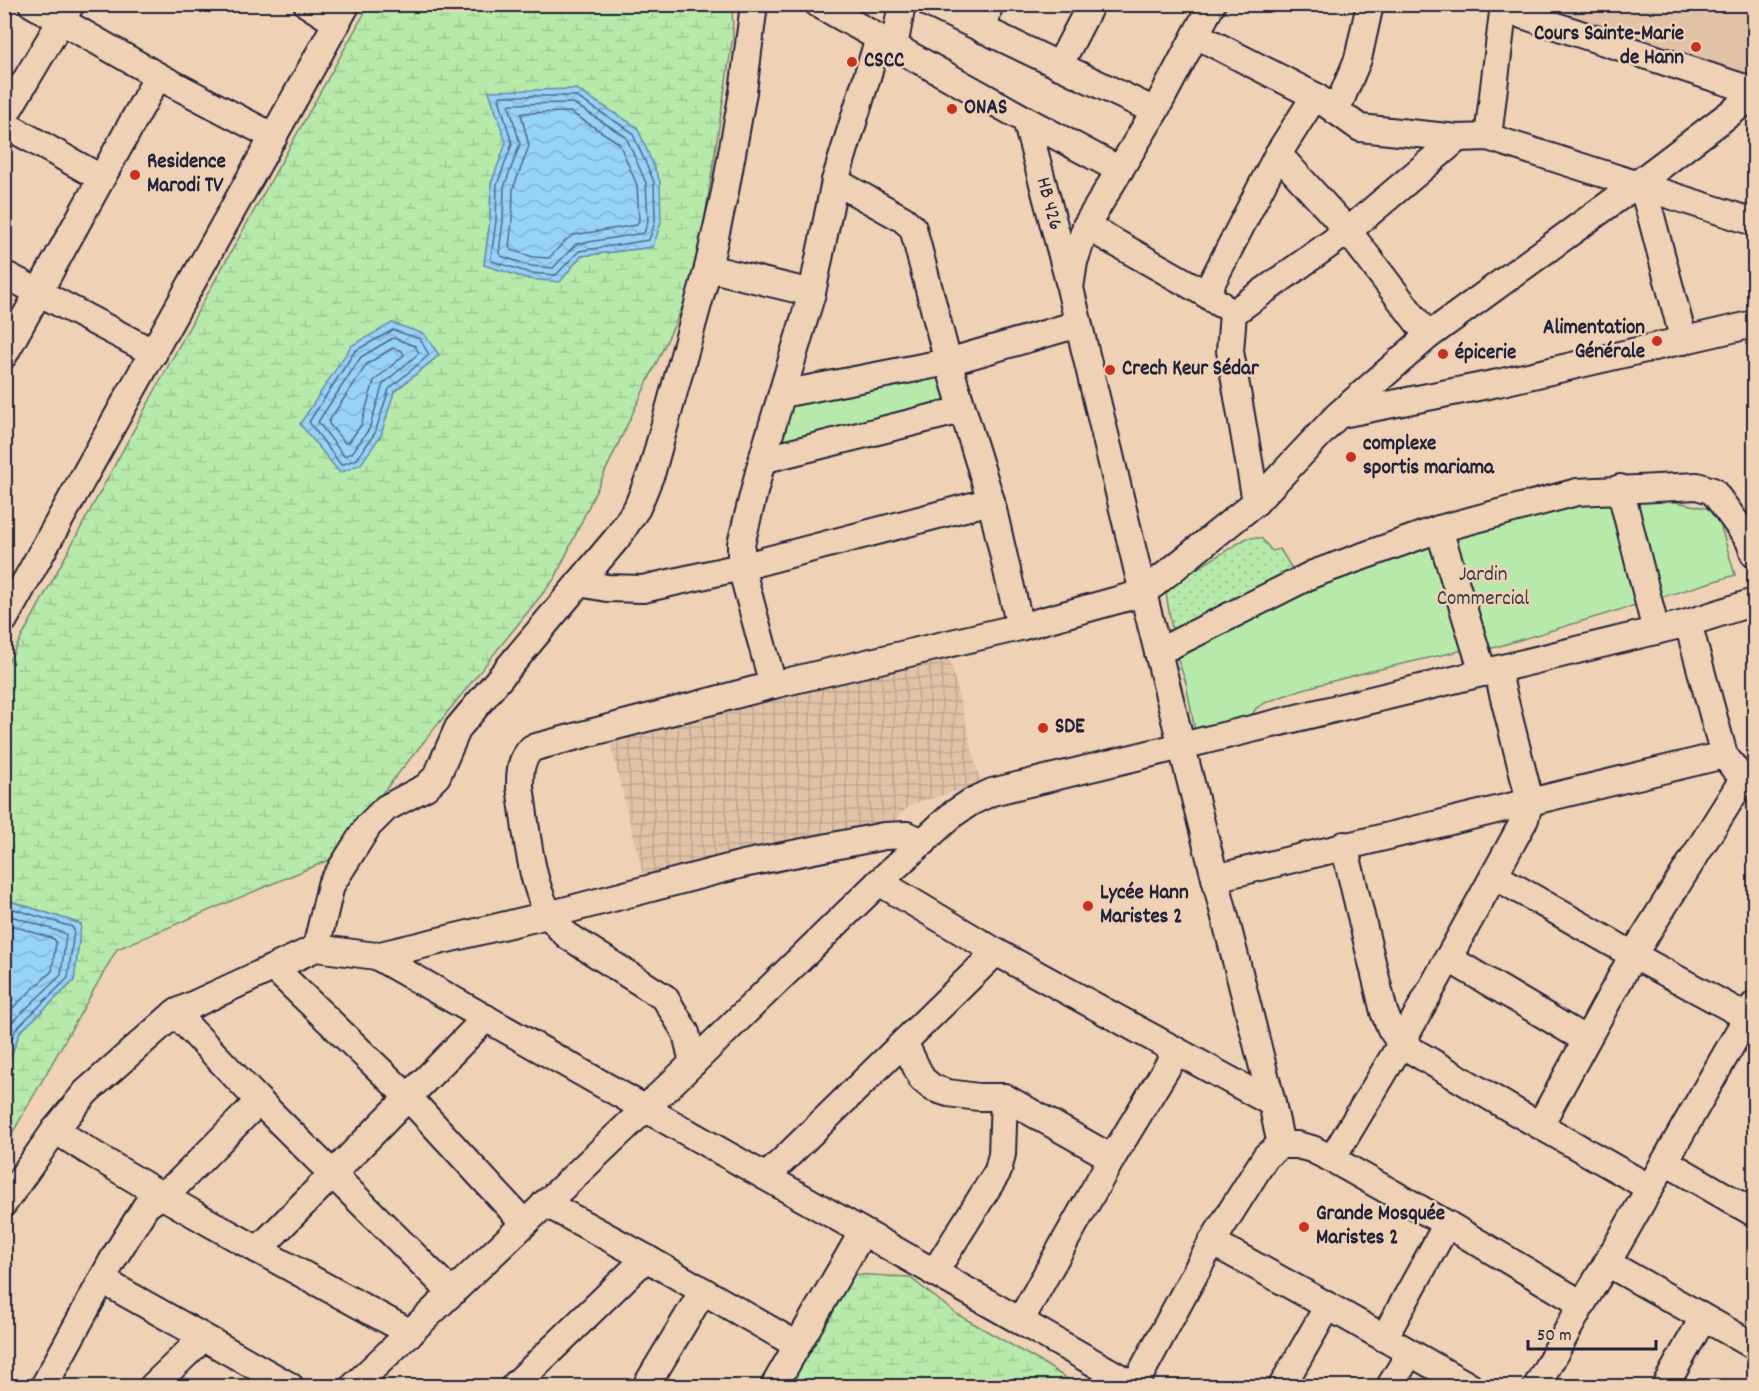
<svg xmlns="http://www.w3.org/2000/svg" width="1759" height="1391" font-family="Dekko,sans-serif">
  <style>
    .built { fill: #e1c2a7 }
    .industrial { fill: url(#industrial-grid) }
    .grass { fill: url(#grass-dots); stroke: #6c8672; stroke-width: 1.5 }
    .wetland { fill: url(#wetland-marsh); stroke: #6c8672; stroke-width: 1.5; fill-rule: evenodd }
    .garden { fill: #b7eaaa; stroke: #6c8672; stroke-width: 1.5 }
    .water { fill: url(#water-waves); stroke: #688cac; stroke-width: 1.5 }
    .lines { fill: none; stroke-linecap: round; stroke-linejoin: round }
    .shore { stroke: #516887; stroke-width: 1.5 }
    .minor-casing { stroke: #22223b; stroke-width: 30 }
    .minor { stroke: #efd1b5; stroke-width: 26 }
    .poi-dot { fill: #c8321e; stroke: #efd1b5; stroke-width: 2 }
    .labels { text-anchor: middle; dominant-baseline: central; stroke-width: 5; stroke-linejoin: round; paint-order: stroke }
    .poi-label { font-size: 21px; font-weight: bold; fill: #22223b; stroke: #efd1b5; text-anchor: start }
    .street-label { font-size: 21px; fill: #22223b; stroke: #efd1b5 }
    .park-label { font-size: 21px; fill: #38404c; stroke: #efd1b5 }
  </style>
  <defs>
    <pattern id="industrial-grid" width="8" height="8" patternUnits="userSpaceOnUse" patternTransform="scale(1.5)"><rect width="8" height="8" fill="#e1c2a7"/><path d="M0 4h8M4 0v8" fill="none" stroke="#c1a691"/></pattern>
    <pattern id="grass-dots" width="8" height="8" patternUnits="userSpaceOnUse" patternTransform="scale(1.5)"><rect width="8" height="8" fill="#b7eaaa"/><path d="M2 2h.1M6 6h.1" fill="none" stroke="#9dc893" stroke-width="1.8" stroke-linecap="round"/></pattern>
    <pattern id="wetland-marsh" width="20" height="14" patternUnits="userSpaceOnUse" patternTransform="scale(1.5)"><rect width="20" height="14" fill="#b7eaaa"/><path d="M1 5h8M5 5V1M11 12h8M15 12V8" fill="none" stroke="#9dc893"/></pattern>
    <pattern id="water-waves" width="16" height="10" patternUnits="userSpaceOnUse" patternTransform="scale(1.5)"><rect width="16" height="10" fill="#97d2f8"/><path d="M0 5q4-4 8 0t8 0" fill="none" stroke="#82b4d6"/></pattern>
  </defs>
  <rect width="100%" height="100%" fill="#efd1b5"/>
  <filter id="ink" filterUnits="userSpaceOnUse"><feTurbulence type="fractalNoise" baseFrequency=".0167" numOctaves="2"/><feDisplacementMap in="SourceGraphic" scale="12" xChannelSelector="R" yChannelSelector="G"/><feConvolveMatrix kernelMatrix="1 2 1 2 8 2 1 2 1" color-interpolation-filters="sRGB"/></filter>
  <g filter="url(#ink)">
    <path class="built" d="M 1520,4 L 1754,5 L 1754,86 Z"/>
    <path class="industrial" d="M 947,648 L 981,785 L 914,803 L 901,813 L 889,830 L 644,879 L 609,738 Z"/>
    <path class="grass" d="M 1247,538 L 1261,538 L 1272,551 L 1280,549 L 1297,577 L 1174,640 L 1165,588 Z"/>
    <g class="wetland">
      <path d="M 369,5 L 732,5 L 733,36 L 695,281 L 555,578 L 329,860 L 117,949 L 5,1146 L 5,1072 L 20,1032 L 74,981 L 81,924 L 14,902 L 5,905 L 5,668 L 198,311 ZM 490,91 L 653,247 L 581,256 L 529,279 L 484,265 L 490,220 L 491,184 L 507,143 ZM 424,334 L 439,355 L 394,392 Z"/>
      <path d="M 850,1274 L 909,1277 L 957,1314 L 1046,1365 L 1078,1386 L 779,1386 Z"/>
    </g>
    <g class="garden">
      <path d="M 941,372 L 949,396 L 945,407 L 789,444 L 782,438 L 787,409 L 796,399 Z"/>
      <path d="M 1615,490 L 1716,510 L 1735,575 L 1486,650 L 1468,649 L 1367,672 L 1303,689 L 1267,702 L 1256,708 L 1246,725 L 1196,736 L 1186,683 L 1177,657 L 1340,570 Z"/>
    </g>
    <g class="water">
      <path d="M 576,89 L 637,127 L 660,181 L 661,223 L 653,247 L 581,256 L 560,282 L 529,279 L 484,265 L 490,220 L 491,184 L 506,143 L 489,91 Z"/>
      <path d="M 392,323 L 424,334 L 439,355 L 394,392 L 381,435 L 361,464 L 340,473 L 300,424 L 351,346 Z"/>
      <path d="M 13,902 L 81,924 L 74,981 L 20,1032 L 5,1072 L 5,905 Z"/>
    </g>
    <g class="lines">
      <g class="shore">
        <path d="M 575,96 L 632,132 L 654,182 L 655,222 L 649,240 L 579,251 L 556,275 L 530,273 L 492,261 L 491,258 L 496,221 L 497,185 L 512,144 L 499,98 L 501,96 Z"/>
        <path d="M 573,103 L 626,137 L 646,183 L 648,221 L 644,233 L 576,244 L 553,268 L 531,266 L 501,256 L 499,253 L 503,221 L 504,187 L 520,144 L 509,105 L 512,104 Z"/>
        <path d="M 570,112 L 619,143 L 637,185 L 639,220 L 637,225 L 573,235 L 566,240 L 549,258 L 533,257 L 511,250 L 509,247 L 512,222 L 513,189 L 529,146 L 521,114 L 524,113 Z"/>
        <path d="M 393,330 L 420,339 L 429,355 L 389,389 L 375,433 L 357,459 L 341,465 L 309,422 L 355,351 Z"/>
        <path d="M 393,338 L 415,346 L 419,353 L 383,384 L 369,429 L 352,453 L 344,456 L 318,422 L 361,357 Z"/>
        <path d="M 393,348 L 402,351 L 404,355 L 374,381 L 361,425 L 349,442 L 345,443 L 329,424 L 329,421 L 367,364 Z"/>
        <path d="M 4,911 L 14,909 L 72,927 L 74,930 L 68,978 L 16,1029 L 4,1056"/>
        <path d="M 4,918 L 14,917 L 64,933 L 66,935 L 61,975 L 11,1023 L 4,1035"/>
        <path d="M 4,927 L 14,926 L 54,939 L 56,942 L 52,971 L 4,1016"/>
      </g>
      <g class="minor-casing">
        <g id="minor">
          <path d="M 32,4 L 158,76 L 274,137"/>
          <path d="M 307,4 L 337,23"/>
          <path d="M 818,4 L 1026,120 L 1120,170"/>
          <path d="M 930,4 L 1155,111"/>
          <path d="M 1212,4 L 1155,111 L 1086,226 L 1074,262 L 1070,288 L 1143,593 L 1272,1103 L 1281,1145"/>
          <path d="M 1504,9 L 1754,91"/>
          <path d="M 984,30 L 989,4"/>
          <path d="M 1196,35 L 1315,96 L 1360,128 L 1458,138 L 1488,137 L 1754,222"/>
          <path d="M 894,47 L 902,4"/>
          <path d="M 1059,66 L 1091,4"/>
          <path d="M 1336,111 L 1358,59 L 1370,4"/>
          <path d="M 4,117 L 71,4"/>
          <path d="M 1026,120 L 1069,282"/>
          <path d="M 4,124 L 101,178"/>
          <path d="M 1488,137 L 1504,4"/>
          <path d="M 1278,154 L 1348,231 L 1428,336"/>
          <path d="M 835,181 L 903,219 L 913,228 L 948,362 L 991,501 L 1020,627"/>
          <path d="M 1637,184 L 1646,199 L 1651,216 L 1684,341"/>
          <path d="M 1086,226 L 1206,294 L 1220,304"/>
          <path d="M 708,268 L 812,293"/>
          <path d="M 4,274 L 154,353"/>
          <path d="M 1206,294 L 1278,154 L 1315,96"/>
          <path d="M 4,355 L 158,76"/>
          <path d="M 782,394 L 948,362 L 1078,324"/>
          <path d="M 1342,414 L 1498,383 L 1754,324"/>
          <path d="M 762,460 L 962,410"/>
          <path d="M 1620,488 L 1656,631"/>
          <path d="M 1256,502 L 1230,351 L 1233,313 L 1348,231 L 1458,138"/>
          <path d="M 1439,529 L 1483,673"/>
          <path d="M 579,583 L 607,588 L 643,589 L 741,567 L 991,501"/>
          <path d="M 4,620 L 347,4"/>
          <path d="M 1688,623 L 1724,755 L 1734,768"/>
          <path d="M 1158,652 L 1313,574 L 1439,529 L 1577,492 L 1697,486 L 1713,491 L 1749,540 L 1754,554"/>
          <path d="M 773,685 L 741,567 L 741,544 L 762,460 L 812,293 L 835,181 L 879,38"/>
          <path d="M 1344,845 L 1384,1012 L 1391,1029 L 1401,1044 L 1516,1112 L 1650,1188"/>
          <path d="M 1495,876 L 1633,955 L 1747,1017"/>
          <path d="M 1215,878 L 1724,755"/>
          <path d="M 879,882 L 996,952 L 1272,1103"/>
          <path d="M 316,948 L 331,885 L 368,826 L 386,808 L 426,787 L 437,776 L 458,728 L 617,538 L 637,508 L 652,471 L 708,268 L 725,192 L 743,92 L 754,4"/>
          <path d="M 376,956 L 548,915 L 743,864 L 884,836 L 907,835 L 924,842"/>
          <path d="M 1448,958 L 1586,1040"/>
          <path d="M 274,968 L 409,1098 L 524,1223"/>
          <path d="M 175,1013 L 259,1101 L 452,1293"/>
          <path d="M 904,1042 L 922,1079 L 933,1088 L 948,1093 L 978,1097 L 1004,1097 L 1112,1158"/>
          <path d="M 693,1063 L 686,1033 L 665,998 L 568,936 C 529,905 528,834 520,787 C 520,771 520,760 532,748 L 773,685 L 1020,627 L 1143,593 L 1256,502 L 1338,415 L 1428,336 L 1637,184 L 1741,105 L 1754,93"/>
          <path d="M 1540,1125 L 1633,955 L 1745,776"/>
          <path d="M 55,1130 C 170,1204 291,1268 411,1333"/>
          <path d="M 1332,1159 L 1401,1044 L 1525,819 L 1530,801 L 1497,670"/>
          <path d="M 1666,1162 L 1754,1213"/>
          <path d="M 766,1177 L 996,952"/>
          <path d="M 4,1203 L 55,1130 L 86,1092 L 175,1013 L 316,948 L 376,956 L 1135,1386"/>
          <path d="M 545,1203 L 646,1258 L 797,1345"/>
          <path d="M 1212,1242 L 1328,1306 L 1469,1386"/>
          <path d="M 258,1250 L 486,1018"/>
          <path d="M 1607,1263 L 1754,1346"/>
          <path d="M 934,1273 L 998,1171 L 1002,1154 L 1004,1097"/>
          <path d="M 102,1280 L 290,1386"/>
          <path d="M 1020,1321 L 1112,1158 L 1177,1051"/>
          <path d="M 1384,1338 L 1447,1224"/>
          <path d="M 44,1386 L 115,1256 L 146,1206 L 178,1183 L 259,1101"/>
          <path d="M 153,1386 L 203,1338"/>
          <path d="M 354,1386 L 693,1063 L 879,882 L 953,814 L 971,802 L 992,792 L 1688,623 L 1754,602"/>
          <path d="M 514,1386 L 646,1258"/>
          <path d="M 646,1386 L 703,1291"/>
          <path d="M 774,1386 L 862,1233"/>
          <path d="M 1134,1386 L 1212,1242 L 1266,1156 L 1281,1145 L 1297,1145 L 1312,1149 L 1332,1159 L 1447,1224 L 1582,1304"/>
          <path d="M 1282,1386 L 1328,1306"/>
          <path d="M 1390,1386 L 1410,1353"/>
          <path d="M 1537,1386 L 1582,1304 L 1607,1263 L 1754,1005"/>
          <path d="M 1665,1386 L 1703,1318"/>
        </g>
      </g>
      <use href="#minor" class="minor"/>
    </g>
  </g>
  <g class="poi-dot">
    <circle cx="1696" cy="47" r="6"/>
    <circle cx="852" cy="62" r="6"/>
    <circle cx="952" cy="109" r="6"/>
    <circle cx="135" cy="175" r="6"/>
    <circle cx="1657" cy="341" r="6"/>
    <circle cx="1443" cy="354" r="6"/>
    <circle cx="1110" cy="370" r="6"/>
    <circle cx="1351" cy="457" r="6"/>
    <circle cx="1043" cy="728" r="6"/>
    <circle cx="1088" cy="906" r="6"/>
    <circle cx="1304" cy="1227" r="6"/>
  </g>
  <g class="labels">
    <g class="poi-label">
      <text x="1684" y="35" text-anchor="end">Cours Sainte-Marie<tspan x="1684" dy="24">de Hann</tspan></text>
      <text x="864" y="62">CSCC</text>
      <text x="964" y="109">ONAS</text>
      <text x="147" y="163">Residence<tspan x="147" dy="24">Marodi TV</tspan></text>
      <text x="1645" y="329" text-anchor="end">Alimentation<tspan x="1645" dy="24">Générale</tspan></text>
      <text x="1455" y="354">épicerie</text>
      <text x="1122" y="370">Crech Keur Sédar</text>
      <text x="1363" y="445">complexe<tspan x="1363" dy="24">sportis mariama</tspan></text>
      <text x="1055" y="728">SDE</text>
      <text x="1100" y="894">Lycée Hann<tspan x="1100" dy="24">Maristes 2</tspan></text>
      <text x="1316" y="1215">Grande Mosquée<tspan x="1316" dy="24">Maristes 2</tspan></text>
    </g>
    <g class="street-label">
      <text transform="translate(1048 204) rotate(75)">HB 426</text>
    </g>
    <g class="park-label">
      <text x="1483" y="576">Jardin<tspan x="1483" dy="24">Commercial</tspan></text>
    </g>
  </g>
  <rect width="1759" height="1391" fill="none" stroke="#efd1b5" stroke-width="24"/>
  <rect x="12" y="12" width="1735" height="1367" fill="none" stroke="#22223b" stroke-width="2" filter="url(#ink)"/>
  <path d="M1528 1340v9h128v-9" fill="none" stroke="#22223b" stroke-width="3"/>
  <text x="1537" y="1340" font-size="18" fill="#22223b" stroke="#efd1b5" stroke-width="4.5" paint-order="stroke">50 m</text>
</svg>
